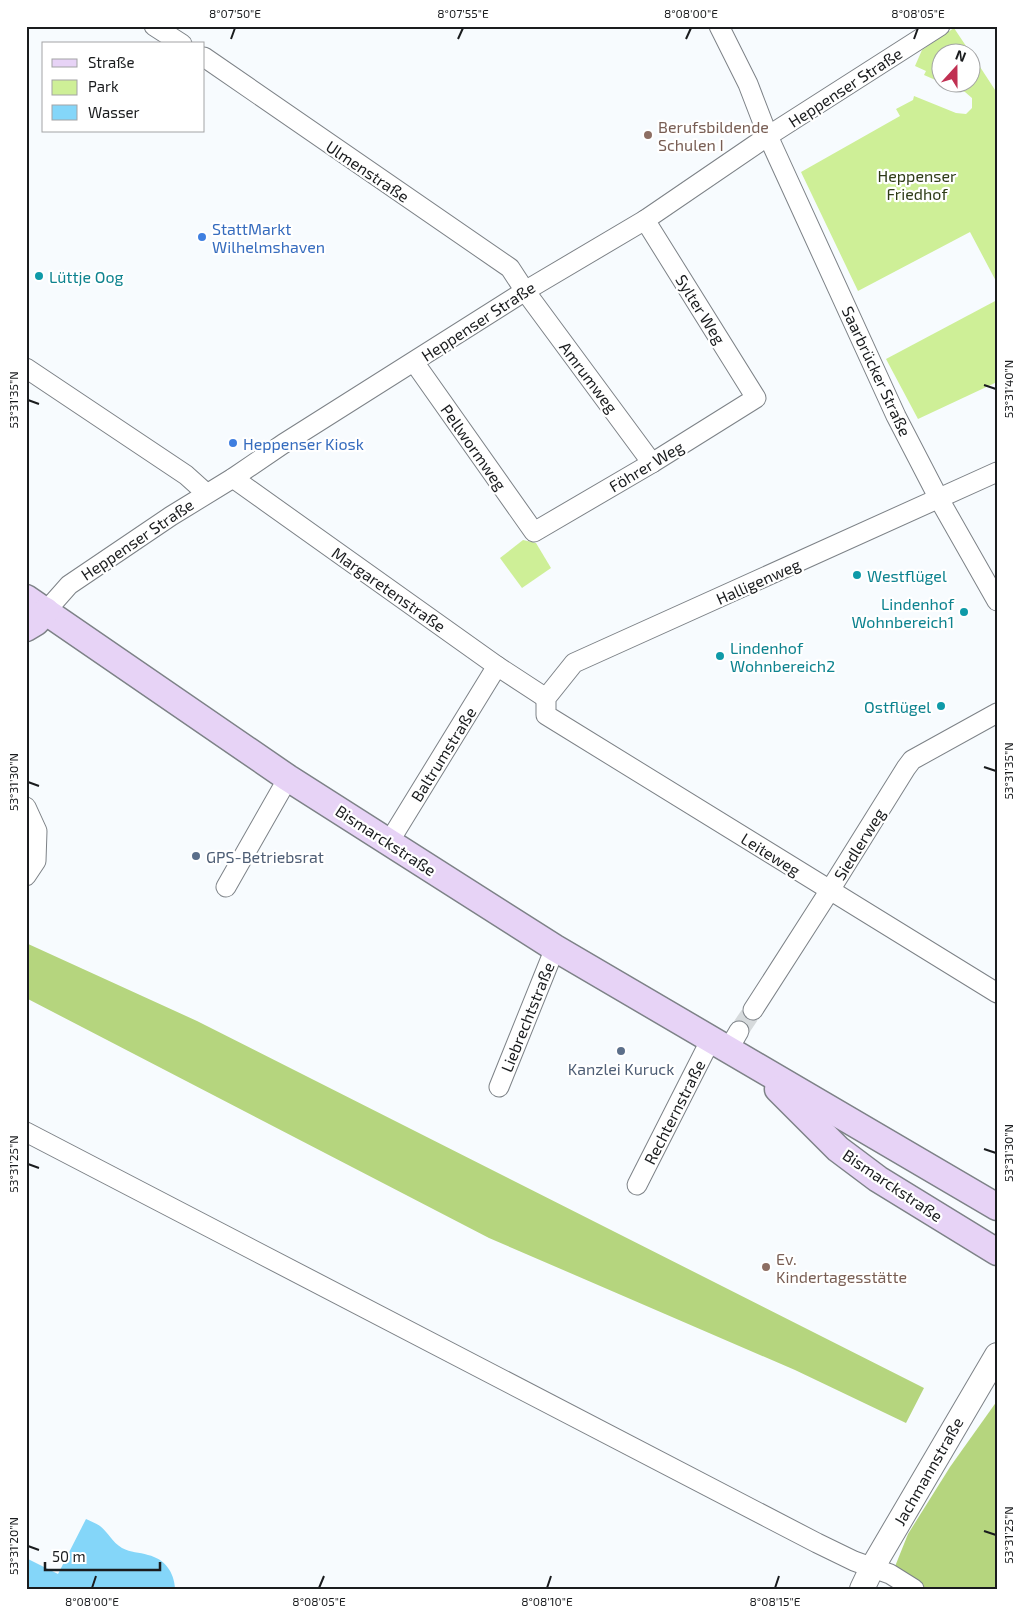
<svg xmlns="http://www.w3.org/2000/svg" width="1023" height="1615" font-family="'Exo 2',sans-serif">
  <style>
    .green { fill: #ceef97 }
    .forest { fill: #b5d57e }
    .water { fill: #84d6f9 }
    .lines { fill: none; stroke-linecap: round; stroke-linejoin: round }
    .minor-tunnel { stroke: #d6dadc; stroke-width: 19; stroke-dasharray: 19 9; stroke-linecap: butt }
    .minor-casing { stroke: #7d8287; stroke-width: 21 }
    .tertiary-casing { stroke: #7d8287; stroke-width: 26 }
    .secondary-casing { stroke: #7d8287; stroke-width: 29 }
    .minor { stroke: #fff; stroke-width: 19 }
    .tertiary { stroke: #fff; stroke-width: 24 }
    .secondary { stroke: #e7d3f6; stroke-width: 26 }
    .ticks { fill: none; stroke: #1a1c1e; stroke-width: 2 }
    .education-dot { fill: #8d6e63; stroke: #fff; stroke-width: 2 }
    .shop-dot { fill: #3f7fe0; stroke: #fff; stroke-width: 2 }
    .culture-dot { fill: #0f9aa8; stroke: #fff; stroke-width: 2 }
    .service-dot { fill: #5c6f8a; stroke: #fff; stroke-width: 2 }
    .labels { text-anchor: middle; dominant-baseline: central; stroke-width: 4.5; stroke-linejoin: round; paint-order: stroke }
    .street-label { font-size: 16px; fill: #1a1c1e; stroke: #fff }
    .education-label { font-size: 16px; fill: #785e54; stroke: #fff; text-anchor: start }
    .park-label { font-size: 16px; fill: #2f3c18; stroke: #fff }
    .shop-label { font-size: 16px; fill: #366cbe; stroke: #fff; text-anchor: start }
    .culture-label { font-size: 16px; fill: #0d838f; stroke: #fff; text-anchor: start }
    .service-label { font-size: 16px; fill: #4e5e75; stroke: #fff; text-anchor: start }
    .neatline { fill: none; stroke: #1a1c1e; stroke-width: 2 }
    .ticks-label { font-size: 12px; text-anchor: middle; fill: #1a1c1e }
  </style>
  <rect width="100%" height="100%" fill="#f7fbfe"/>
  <g class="green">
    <path d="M 954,28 L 970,52 L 940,52 L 940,82 L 924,75 L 926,71 L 915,66 L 922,50 Z"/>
    <path d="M 971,53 L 997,93 L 997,283 L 970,232 L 858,291 L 801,172 L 900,116 L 896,109 L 913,100 L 914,96 L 956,113 L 966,114 L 972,108 L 972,98 L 965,92 L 942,83 L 970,82 Z"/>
    <path d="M 997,300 L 997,382 L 918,419 L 886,359 Z"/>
    <path d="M 523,540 L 536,543 L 551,568 L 522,588 L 500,558 Z"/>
  </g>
  <g class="forest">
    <path d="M 26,943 L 197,1021 L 924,1388 L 906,1423 L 795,1370 L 489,1238 L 26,998 Z"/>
    <path d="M 997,1401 L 997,1589 L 922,1589 L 894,1569 L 908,1534 L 950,1467 Z"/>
  </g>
  <path class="water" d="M 86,1519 C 90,1521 96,1523 100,1526 C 108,1532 112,1542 122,1548 C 131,1553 139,1552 148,1555 C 165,1559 174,1572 175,1589 L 26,1589 L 26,1558 L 58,1574 Z"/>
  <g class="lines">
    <path class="minor-tunnel" d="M 739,1031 L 753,1010"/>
    <g class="minor-casing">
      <g id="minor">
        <path d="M 154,26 L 182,44"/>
        <path d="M 719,26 L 748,84 L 768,136 L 896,416 L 939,499 L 997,601"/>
        <path d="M 204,57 L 510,268 L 525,291 L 652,463"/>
        <path d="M 414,362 L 534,532 L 652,463 L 756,398 L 645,220"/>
        <path d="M 26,368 L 186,475 L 206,493"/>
        <path d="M 997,472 L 574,663 L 546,698 L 546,715 L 997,993"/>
        <path d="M 233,478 L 497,666 L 546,698"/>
        <path d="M 46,611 L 69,585 L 171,516 L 233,478 L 283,444 L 525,291 L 645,220 L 768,136 L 940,26"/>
        <path d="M 26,807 L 37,831 L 36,861 L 26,876"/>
        <path d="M 389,842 L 497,666"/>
        <path d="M 226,887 L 288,778"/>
        <path d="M 753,1010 L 830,890 L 906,768 L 912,760 L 997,713"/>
        <path d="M 728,1050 L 739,1031"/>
        <path d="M 499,1087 L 555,948"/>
        <path d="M 26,1132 L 817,1543 L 854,1561 L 890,1574 L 914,1589"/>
        <path d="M 637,1185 L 711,1039"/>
      </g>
    </g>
    <g class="tertiary-casing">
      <path id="tertiary" d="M 862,1589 L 872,1568 L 997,1355"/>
    </g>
    <g class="secondary-casing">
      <g id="secondary">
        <path d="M 26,598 L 288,778 L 555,948 L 997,1207"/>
        <path d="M 26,628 L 36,622 L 46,611"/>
        <path d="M 778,1089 L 838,1149 L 878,1179 L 997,1252"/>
      </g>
    </g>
    <use href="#minor" class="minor"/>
    <use href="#tertiary" class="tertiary"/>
    <use href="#secondary" class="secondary"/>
  </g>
  <path class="ticks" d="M 231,39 L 235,28M 458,39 L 463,28M 686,39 L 691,28M 914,39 L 918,28M 984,385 L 996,389M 28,400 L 39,404M 984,767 L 996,771M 28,782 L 39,786M 984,1149 L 996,1153M 28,1164 L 39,1168M 984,1531 L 996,1535M 28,1546 L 39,1550M 92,1588 L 96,1576M 319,1588 L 324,1576M 547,1588 L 551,1576M 775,1588 L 779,1576"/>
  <g class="education-dot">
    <circle cx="648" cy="135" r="5"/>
    <circle cx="766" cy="1267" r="5"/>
  </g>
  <g class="shop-dot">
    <circle cx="202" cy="237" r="5"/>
    <circle cx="233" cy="443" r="5"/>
  </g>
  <g class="culture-dot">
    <circle cx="39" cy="276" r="5"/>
    <circle cx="857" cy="575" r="5"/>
    <circle cx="964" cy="612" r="5"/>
    <circle cx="720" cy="656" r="5"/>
    <circle cx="941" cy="706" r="5"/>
  </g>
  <g class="service-dot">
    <circle cx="196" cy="856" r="5"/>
    <circle cx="621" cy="1051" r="5"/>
  </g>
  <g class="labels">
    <g class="street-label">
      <text transform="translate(845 87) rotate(-33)">Heppenser Straße</text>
      <text transform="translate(368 171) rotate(34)">Ulmenstraße</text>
      <text transform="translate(701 309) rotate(58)">Sylter Weg</text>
      <text transform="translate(478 321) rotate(-33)">Heppenser Straße</text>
      <text transform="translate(877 371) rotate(65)">Saarbrücker Straße</text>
      <text transform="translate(589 377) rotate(53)">Amrumweg</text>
      <text transform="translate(474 447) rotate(55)">Pellwormweg</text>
      <text transform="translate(646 466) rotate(-31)">Föhrer Weg</text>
      <text transform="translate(137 539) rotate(-34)">Heppenser Straße</text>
      <text transform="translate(758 581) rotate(-24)">Halligenweg</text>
      <text transform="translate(389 589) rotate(35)">Margaretenstraße</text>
      <text transform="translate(443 754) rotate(-58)">Baltrumstraße</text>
      <text transform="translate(386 840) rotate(33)">Bismarckstraße</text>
      <text transform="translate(859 844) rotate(-58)">Siedlerweg</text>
      <text transform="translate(771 854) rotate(32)">Leiteweg</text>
      <text transform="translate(527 1017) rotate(-68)">Liebrechtstraße</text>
      <text transform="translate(674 1112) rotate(-63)">Rechternstraße</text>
      <text transform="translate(893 1185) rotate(34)">Bismarckstraße</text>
      <text transform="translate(928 1471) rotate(-60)">Jachmannstraße</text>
    </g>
    <g class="education-label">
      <text x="658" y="126">Berufsbildende<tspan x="658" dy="18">Schulen I</tspan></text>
      <text x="776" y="1258">Ev.<tspan x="776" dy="18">Kindertagesstätte</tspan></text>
    </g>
    <g class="park-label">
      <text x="917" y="175">Heppenser<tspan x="917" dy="18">Friedhof</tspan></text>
    </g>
    <g class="shop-label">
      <text x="212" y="228">StattMarkt<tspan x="212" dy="18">Wilhelmshaven</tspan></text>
      <text x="243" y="443">Heppenser Kiosk</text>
    </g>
    <g class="culture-label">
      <text x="49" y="276">Lüttje Oog</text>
      <text x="867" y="575">Westflügel</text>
      <text x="954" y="603" text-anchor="end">Lindenhof<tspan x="954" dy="18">Wohnbereich1</tspan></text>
      <text x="730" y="647">Lindenhof<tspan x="730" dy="18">Wohnbereich2</tspan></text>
      <text x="931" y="706" text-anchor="end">Ostflügel</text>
    </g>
    <g class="service-label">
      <text x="206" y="856">GPS-Betriebsrat</text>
      <text x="621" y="1068" text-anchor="middle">Kanzlei Kuruck</text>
    </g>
  </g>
  <rect width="1023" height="1615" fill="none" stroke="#ffffff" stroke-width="55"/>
  <rect x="42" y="42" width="162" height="90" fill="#ffffff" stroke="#a3a4a5"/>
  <rect x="52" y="59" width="25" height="8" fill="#e7d3f6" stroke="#a3a4a5"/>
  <text x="88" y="68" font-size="15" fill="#1a1c1e">Straße</text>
  <rect x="52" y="80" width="25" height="15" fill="#ceef97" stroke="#a3a4a5"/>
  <text x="88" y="92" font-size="15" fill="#1a1c1e">Park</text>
  <rect x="52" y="105" width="25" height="15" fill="#84d6f9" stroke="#a3a4a5"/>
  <text x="88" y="118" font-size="15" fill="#1a1c1e">Wasser</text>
  <g transform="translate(956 68) rotate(21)"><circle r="24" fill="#ffffff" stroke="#a3a4a5"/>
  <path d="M0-4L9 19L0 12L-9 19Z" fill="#c03052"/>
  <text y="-8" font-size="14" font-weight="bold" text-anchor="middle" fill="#1a1c1e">N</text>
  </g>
  <path d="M45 1562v8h115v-8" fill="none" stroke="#1a1c1e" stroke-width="2.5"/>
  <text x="52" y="1562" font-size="15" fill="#1a1c1e" stroke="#ffffff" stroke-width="4" paint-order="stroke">50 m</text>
  <rect x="28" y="28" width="968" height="1560" class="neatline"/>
  <g class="ticks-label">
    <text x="235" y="18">8°07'50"E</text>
    <text x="463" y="18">8°07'55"E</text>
    <text x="691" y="18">8°08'00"E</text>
    <text x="918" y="18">8°08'05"E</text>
    <text transform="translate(1009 389) rotate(-90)" y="4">53°31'40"N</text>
    <text transform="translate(14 400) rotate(-90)" y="4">53°31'35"N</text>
    <text transform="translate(1009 771) rotate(-90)" y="4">53°31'35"N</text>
    <text transform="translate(14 782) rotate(-90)" y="4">53°31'30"N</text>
    <text transform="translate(1009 1153) rotate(-90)" y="4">53°31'30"N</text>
    <text transform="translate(14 1164) rotate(-90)" y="4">53°31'25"N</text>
    <text transform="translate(1009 1535) rotate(-90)" y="4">53°31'25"N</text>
    <text transform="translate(14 1546) rotate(-90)" y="4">53°31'20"N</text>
    <text x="92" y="1606">8°08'00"E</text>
    <text x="319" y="1606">8°08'05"E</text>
    <text x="547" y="1606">8°08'10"E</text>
    <text x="775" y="1606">8°08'15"E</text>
  </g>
</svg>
